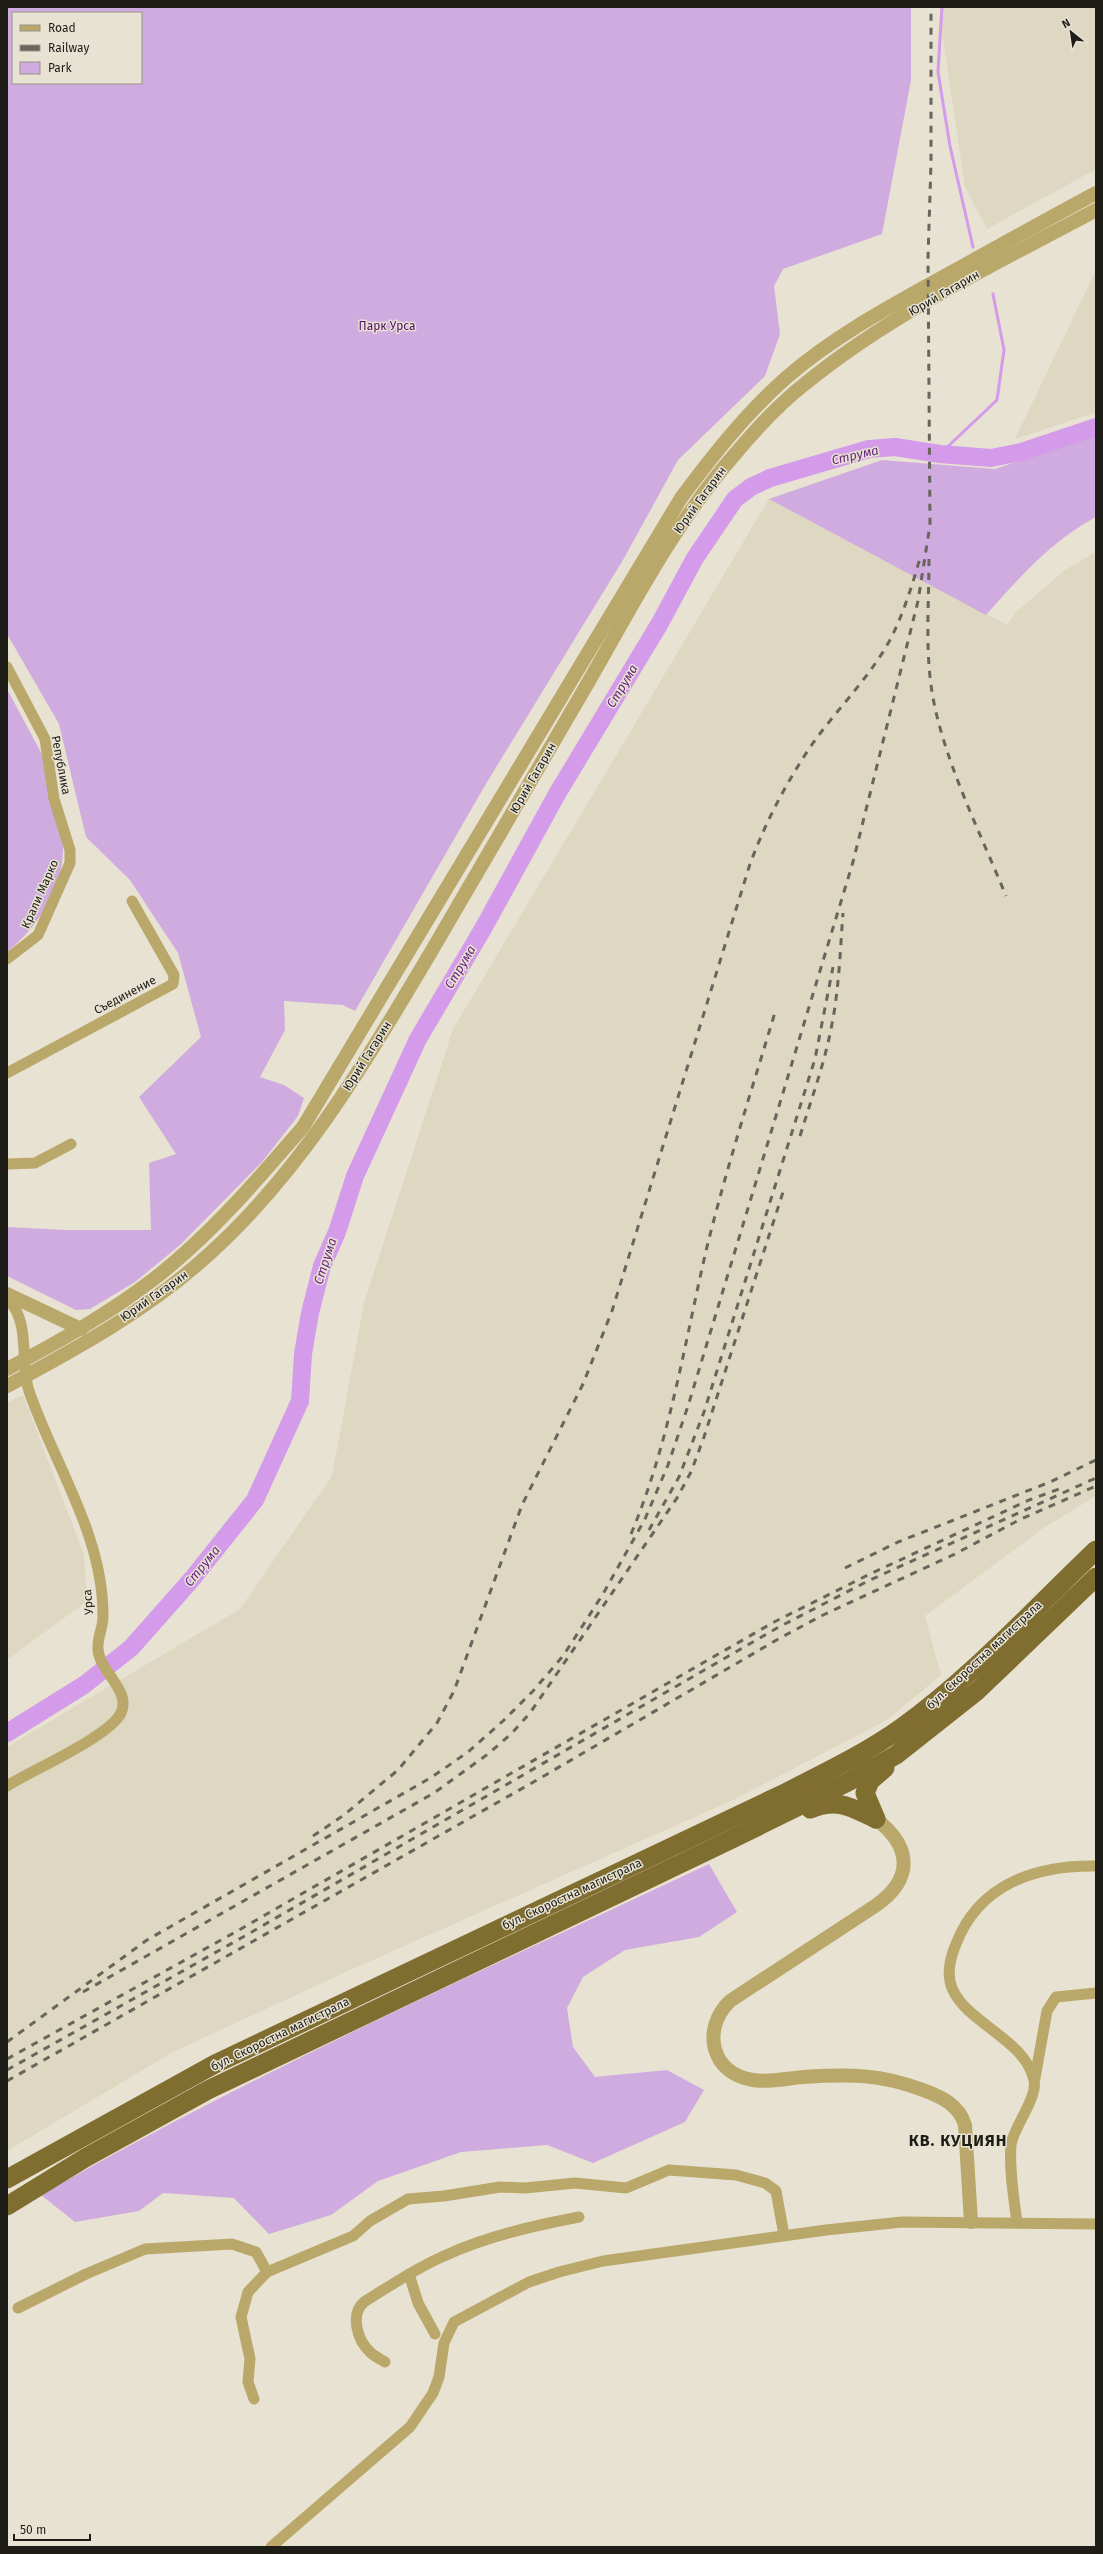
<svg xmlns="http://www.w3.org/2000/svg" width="1103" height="2554" font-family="'Fira Sans',sans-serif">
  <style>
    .built { fill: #ded7c1 }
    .green { fill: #d0abdf; fill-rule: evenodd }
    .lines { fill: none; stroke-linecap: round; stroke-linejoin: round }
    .stream { stroke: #d39be9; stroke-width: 3 }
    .river { stroke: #d39be9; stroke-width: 18 }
    .minor { stroke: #baa86b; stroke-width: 11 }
    .tertiary { stroke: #baa86b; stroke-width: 14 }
    .trunk { stroke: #806e30; stroke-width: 19 }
    .rail { stroke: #68655c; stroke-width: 3; stroke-dasharray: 7 7; stroke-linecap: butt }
    .labels { text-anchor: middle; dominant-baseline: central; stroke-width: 3; stroke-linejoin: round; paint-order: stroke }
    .street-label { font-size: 12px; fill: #1e1c16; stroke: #e7e2d2 }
    .park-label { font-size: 12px; fill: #550c6b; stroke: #e7e2d2 }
    .water-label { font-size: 13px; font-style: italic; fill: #6b2782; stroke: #e7e2d2 }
    .district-label { font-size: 16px; font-weight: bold; letter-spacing: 1px; fill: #1e1c16; stroke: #e7e2d2 }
  </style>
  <rect width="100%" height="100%" fill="#e7e2d2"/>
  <g class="built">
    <path d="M 940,7 L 1096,7 L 1096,169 L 987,229 L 965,187 L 940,18 Z"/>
    <path d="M 1096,270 L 1096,412 L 1015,439 Z"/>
    <path d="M 769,499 L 1007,625 L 1015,613 L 1065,570 L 1096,552 L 1096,1496 L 1042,1529 L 925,1616 L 941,1675 L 887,1720 L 733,1800 L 348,1971 L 171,2053 L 7,2151 L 7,1747 L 240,1609 L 332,1476 L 364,1303 L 453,1029 Z"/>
    <path d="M 23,1395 L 84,1555 L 87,1601 L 7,1660 L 7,1403 Z"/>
  </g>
  <g class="green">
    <path d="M 7,7 L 911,7 L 911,80 L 882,234 L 783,269 L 774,286 L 780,334 L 765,376 L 678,460 L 623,560 L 487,782 L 355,1011 L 343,1005 L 284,1001 L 285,1030 L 260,1077 L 284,1085 L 304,1098 L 298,1116 L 262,1162 L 180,1245 L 135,1282 L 90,1309 L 76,1310 L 7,1276 L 7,1227 L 65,1230 L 151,1230 L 149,1163 L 176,1154 L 139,1097 L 201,1037 L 178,953 L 130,880 L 86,837 L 59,724 L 7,634 ZM 13,13 L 141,13 L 141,83 L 13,83 Z"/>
    <path d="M 1096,435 L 1096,517 C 1051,541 1020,577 986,615 L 769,499 L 882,460 L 995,469 Z"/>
    <path d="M 7,689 L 45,760 L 63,846 C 64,887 38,927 7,952 Z"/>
    <path d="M 709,1864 L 737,1912 L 699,1937 L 625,1950 L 583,1977 L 567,2008 L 573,2047 L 595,2077 L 667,2070 L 704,2090 L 685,2122 L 593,2163 L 547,2145 L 461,2152 L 378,2181 L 331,2215 L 269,2234 L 234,2198 L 163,2193 L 139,2211 L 75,2222 L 41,2195 C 257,2071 484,1970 709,1864 Z"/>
  </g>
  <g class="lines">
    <g class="stream">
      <path d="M 942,7 L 938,72 L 950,146 L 973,247"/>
      <path d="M 940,454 L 997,400 L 1004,350 L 993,294"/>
    </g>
    <path class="river" d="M 7,1733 L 84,1685 L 131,1648 L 192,1579 L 255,1500 L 300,1401 L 303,1354 L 310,1313 L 322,1266 L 337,1232 L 355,1176 L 418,1039 L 484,927 L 557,794 L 660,623 L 695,558 L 735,499 L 751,487 L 770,478 L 869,449 L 895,447 L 940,454 L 991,458 L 1021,452 L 1096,427"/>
    <g class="minor">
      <path d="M 7,667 L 45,739 L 54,799 L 70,850 L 70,863 L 38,935 L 7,959"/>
      <path d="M 7,1073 L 173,984 L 174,975 L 132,901"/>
      <path d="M 7,1164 L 35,1163 L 71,1144"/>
      <path d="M 7,1298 C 32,1323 19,1362 29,1391 C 54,1464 104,1536 103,1617 C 103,1627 98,1636 98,1646 C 96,1670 132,1689 121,1713 C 109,1737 32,1770 7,1786"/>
      <path d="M 1035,2078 L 1047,2011 L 1056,1997 L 1096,1993"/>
      <path d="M 1017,2223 C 1014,2198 1009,2171 1011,2145 C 1013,2128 1038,2098 1034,2080 C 1025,2039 966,2023 952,1988 C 946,1973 950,1958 956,1944 C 979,1884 1036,1865 1096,1866"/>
      <path d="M 409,2274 L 418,2303 L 435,2334"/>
      <path d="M 18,2308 L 86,2274 L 145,2249 L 232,2244 L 256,2252 L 267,2272"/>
      <path d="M 385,2362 C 380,2359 374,2356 370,2352 C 357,2340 350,2314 364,2302 C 390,2286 416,2268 444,2256 C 487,2236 533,2226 579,2217"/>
      <path d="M 254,2399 L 248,2382 L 250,2359 L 241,2317 L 248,2292 L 267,2272 L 353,2236 L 370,2221 L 408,2199 L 444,2196 L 500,2187 L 525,2188 L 575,2183 L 626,2188 L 669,2170 L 736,2175 L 765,2183 L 776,2191 L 784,2235"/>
      <path d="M 271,2547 L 410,2427 L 433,2393 L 439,2377 L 444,2343 L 454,2322 L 529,2282 L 559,2272 L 603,2261 L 826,2230 L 902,2222 L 1096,2224"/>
    </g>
    <g class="tertiary">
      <path d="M 7,1294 L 81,1329"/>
      <path d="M 7,1369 C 60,1341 112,1312 159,1275 C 213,1232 258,1179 303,1127 L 681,498 C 713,455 747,412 787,377 C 831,339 883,310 934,282 C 988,252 1042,222 1096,193"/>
      <path d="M 7,1386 C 76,1349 149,1309 207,1256 C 302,1171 366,1061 431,952 C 482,864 534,777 585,688 C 631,608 674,523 736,453 C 757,428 780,403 806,383 C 893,312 998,263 1096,210"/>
      <path d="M 876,1819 C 912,1847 914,1879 875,1906 L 730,2001 C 701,2029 711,2074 753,2080 C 769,2083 788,2078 804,2077 C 849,2074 881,2074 923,2090 C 942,2097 959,2105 965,2125 L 971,2222"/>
    </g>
    <g class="trunk">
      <path d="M 810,1809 C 839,1798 850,1807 876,1819"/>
      <path d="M 876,1819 L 865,1793 L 870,1781 L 885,1768"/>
      <path d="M 7,2179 L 215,2064 L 787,1792 C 826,1772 866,1753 901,1728 C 972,1677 1033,1610 1096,1550"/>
      <path d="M 7,2206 L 85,2158 L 208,2090 L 728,1841 L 848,1782 L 896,1755 L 977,1691 L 1096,1577"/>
    </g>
    <g class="rail">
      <path d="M 929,559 C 929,602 925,648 932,692 C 943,759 980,832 1006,896"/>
      <path d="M 800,1136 C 811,1100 824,1065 831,1029 C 839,991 840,952 843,913"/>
      <path d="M 649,1530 L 679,1477 L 704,1412 L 815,1059 L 833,967"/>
      <path d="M 631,1534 C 669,1444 684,1346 706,1251 C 726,1169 752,1089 776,1009"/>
      <path d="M 845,1568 L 898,1542 L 1050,1482 L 1096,1460"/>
      <path d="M 313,1836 L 344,1815 L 398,1770 L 437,1723 L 454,1691 L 522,1505 L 583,1384 L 612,1311 L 750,864 C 766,821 787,781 813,743 C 838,708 871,676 891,638 C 904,612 912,586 920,558"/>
      <path d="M 83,1992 L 434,1793 L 488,1754 L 512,1733 L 530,1713 L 677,1498 L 691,1472 L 704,1437 L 785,1186"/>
      <path d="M 7,2042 L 147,1940 L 432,1777 L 468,1752 L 503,1721 L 533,1691 L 563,1656 L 603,1594 L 645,1519 L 668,1465 L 688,1406 L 853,862 L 918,601 L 930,525 L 928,258 L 931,163 L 931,7"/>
      <path d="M 7,2059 L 239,1930 L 774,1622 L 870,1574 L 1029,1500 L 1059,1489"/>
      <path d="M 7,2070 L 243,1937 L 777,1628 L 870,1580 L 1096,1478"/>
      <path d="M 7,2081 L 537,1780 L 780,1638 L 823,1615 L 955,1554 L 1019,1520 L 1096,1486"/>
    </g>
  </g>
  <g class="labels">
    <g class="street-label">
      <text transform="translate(944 293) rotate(-30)">Юрий Гагарин</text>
      <text transform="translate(700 500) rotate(-54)">Юрий Гагарин</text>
      <text transform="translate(61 765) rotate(79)">Република</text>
      <text transform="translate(533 778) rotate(-60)">Юрий Гагарин</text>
      <text transform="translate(40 894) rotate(-66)">Крали Марко</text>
      <text transform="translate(125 995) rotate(-28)">Съединение</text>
      <text transform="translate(367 1056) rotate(-58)">Юрий Гагарин</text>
      <text transform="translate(154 1296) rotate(-35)">Юрий Гагарин</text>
      <text transform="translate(88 1602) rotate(-94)">Урса</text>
      <text transform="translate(984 1655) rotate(-43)">бул. Скоростна магистрала</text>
      <text transform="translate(572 1894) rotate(-25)">бул. Скоростна магистрала</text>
      <text transform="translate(280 2034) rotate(-26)">бул. Скоростна магистрала</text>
    </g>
    <g class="park-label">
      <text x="387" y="326">Парк Урса</text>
    </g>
    <g class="water-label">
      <text transform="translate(855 455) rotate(-13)">Струма</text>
      <text transform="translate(622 686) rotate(-59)">Струма</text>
      <text transform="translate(460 967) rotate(-59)">Струма</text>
      <text transform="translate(325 1261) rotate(-72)">Струма</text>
      <text transform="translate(202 1566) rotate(-51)">Струма</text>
    </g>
    <g class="district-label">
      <text x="958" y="2140">КВ. КУЦИЯН</text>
    </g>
  </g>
  <rect width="1103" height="2554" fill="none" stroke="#1e1c16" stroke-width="16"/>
  <rect x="12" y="12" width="130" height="72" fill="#e7e2d2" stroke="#979387"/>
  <rect x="20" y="25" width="20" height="6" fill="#baa86b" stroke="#979387"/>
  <text x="48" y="32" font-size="12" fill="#1e1c16">Road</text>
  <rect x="20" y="45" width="20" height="6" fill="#68655c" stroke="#979387"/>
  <text x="48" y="52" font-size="12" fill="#1e1c16">Railway</text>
  <rect x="20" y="62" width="20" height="12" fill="#d0abdf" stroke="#979387"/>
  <text x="48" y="72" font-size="12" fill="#1e1c16">Park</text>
  <g transform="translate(1071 32) rotate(330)" stroke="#e7e2d2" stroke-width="3" paint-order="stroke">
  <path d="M0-3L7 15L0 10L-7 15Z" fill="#1e1c16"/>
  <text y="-6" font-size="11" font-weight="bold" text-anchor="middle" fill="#1e1c16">N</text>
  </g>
  <path d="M14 2534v6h76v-6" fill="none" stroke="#1e1c16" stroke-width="2"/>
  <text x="20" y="2534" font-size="12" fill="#1e1c16" stroke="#e7e2d2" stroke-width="3" paint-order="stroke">50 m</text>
</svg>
